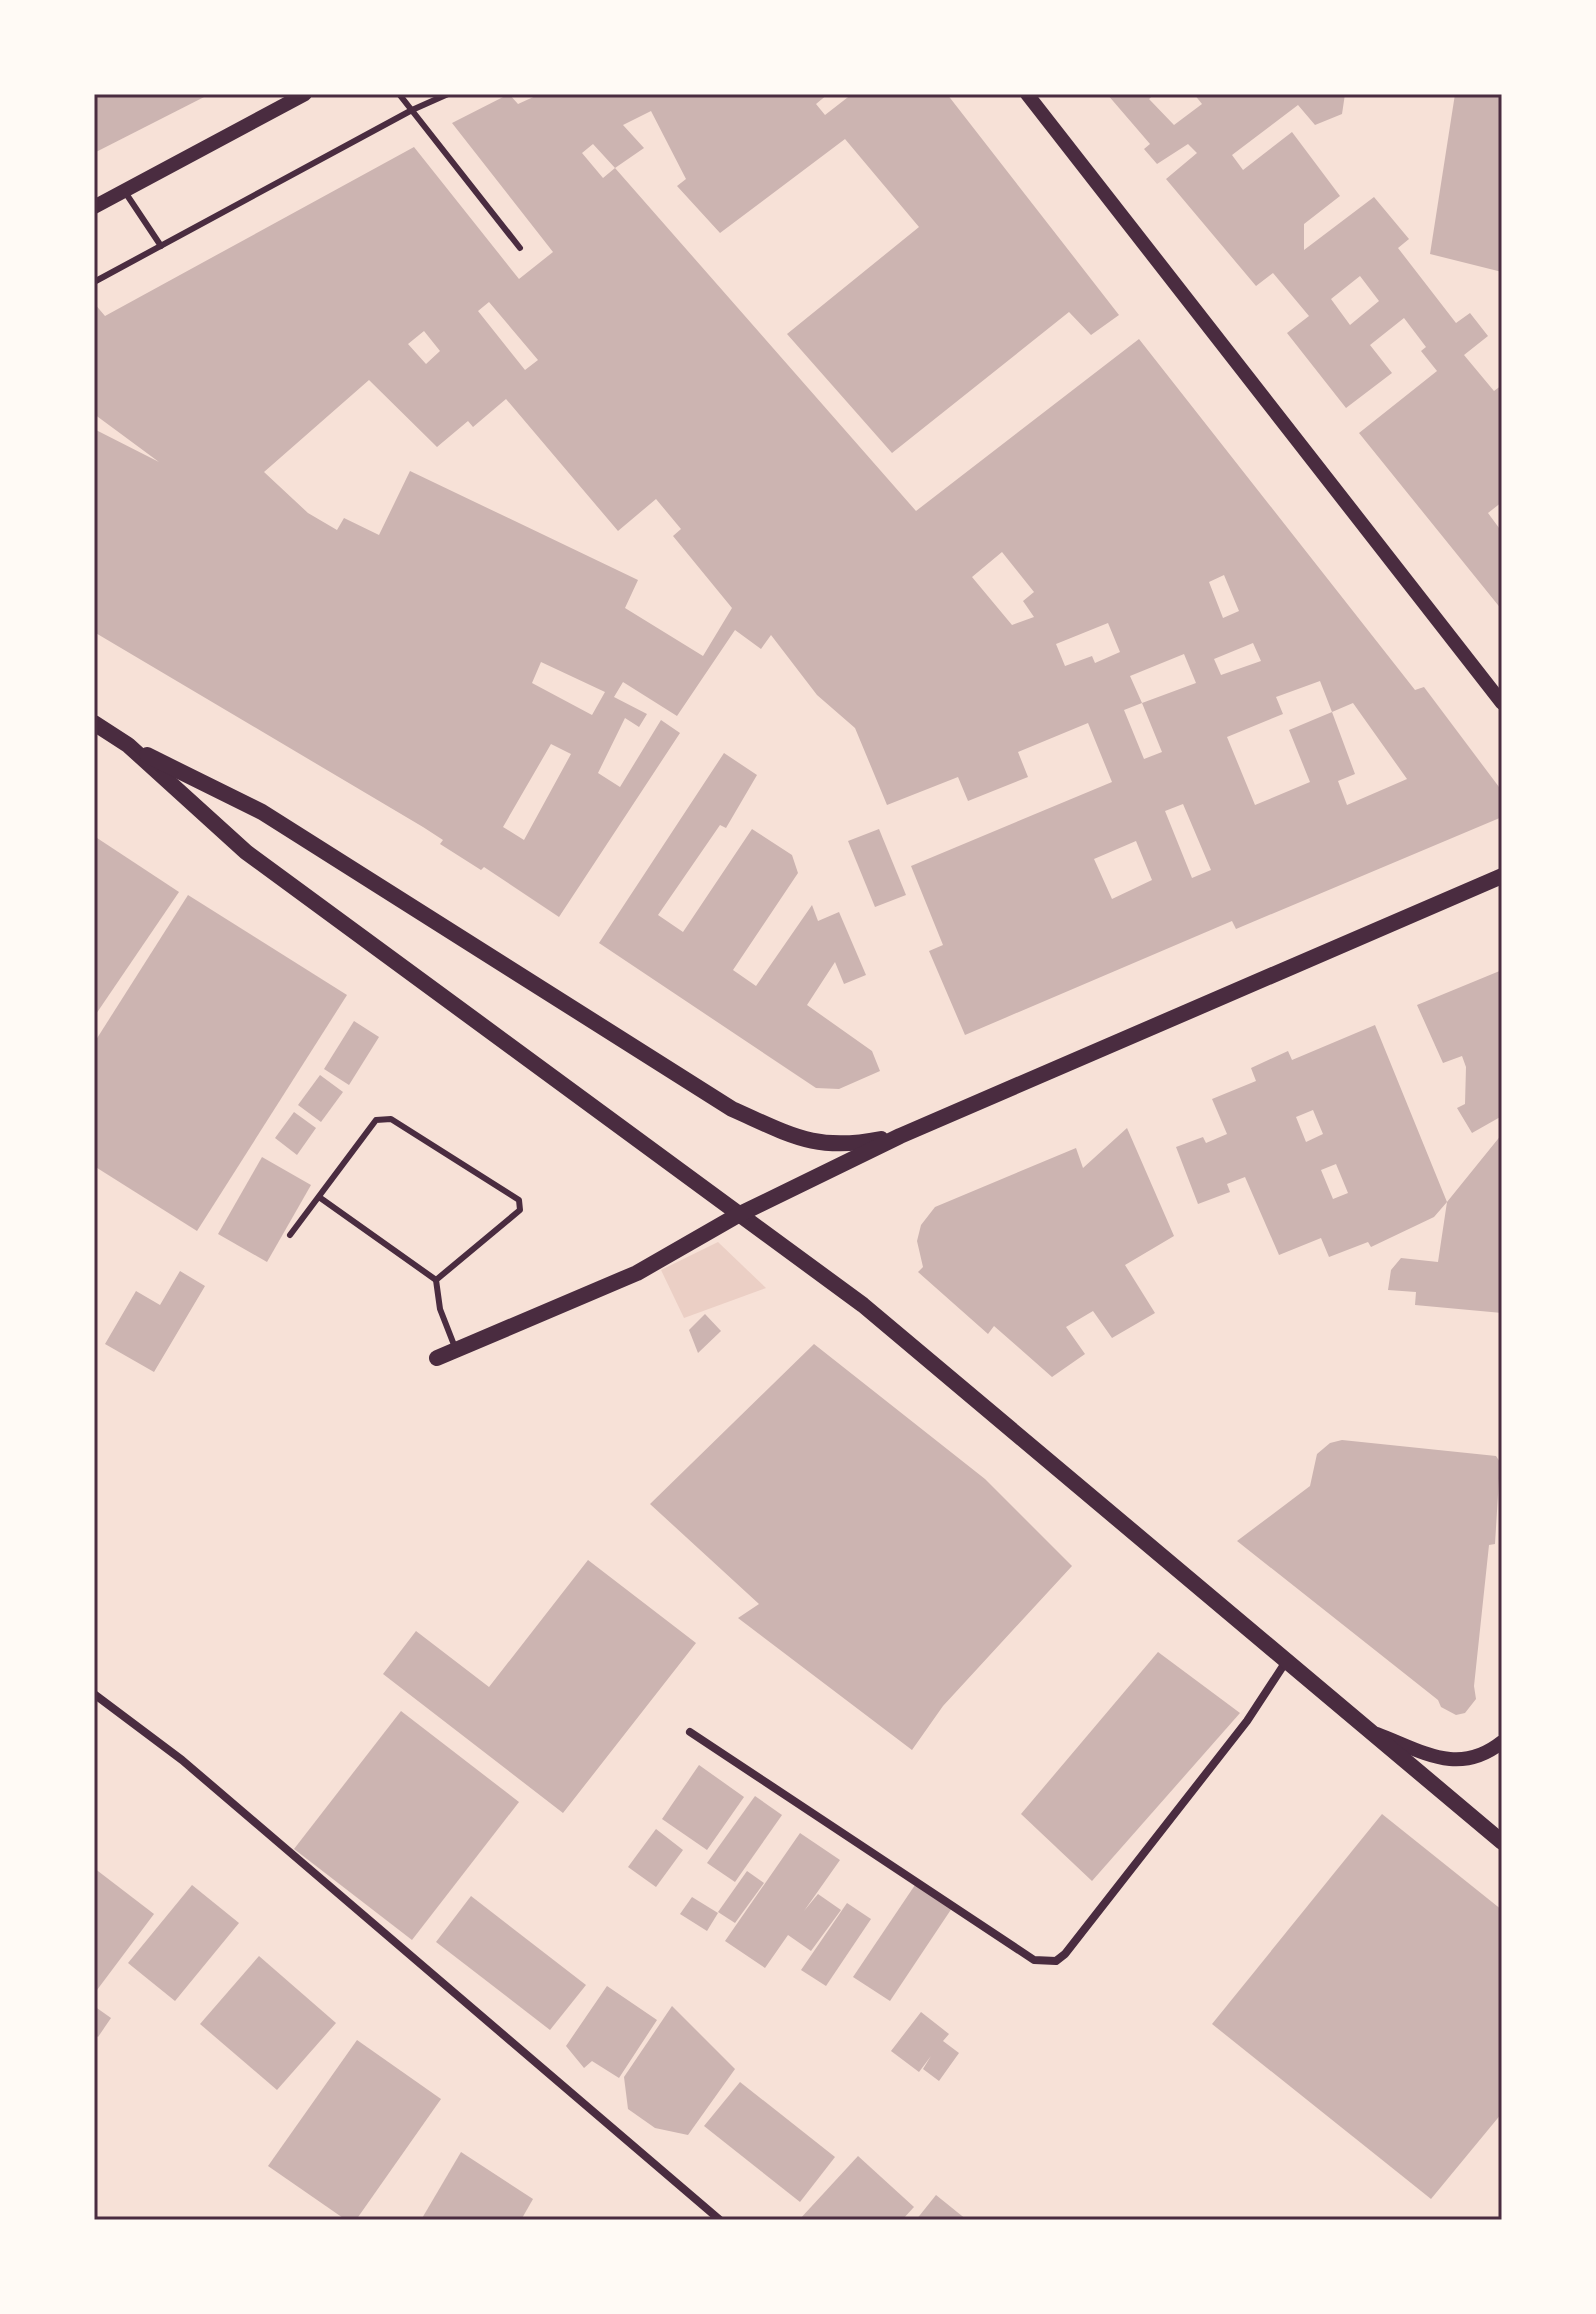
<svg xmlns="http://www.w3.org/2000/svg" width="1596" height="2314" font-family="Raleway,sans-serif">
  <style>
    .green { fill: #ebcfc5 }
    .building { fill: #ccb4b1; fill-rule: evenodd }
    .lines { fill: none; stroke-linecap: round; stroke-linejoin: round }
    .service { stroke: #4a2c40; stroke-width: 6 }
    .minor { stroke: #4a2c40; stroke-width: 8 }
    .tertiary { stroke: #4a2c40; stroke-width: 14 }
    .secondary { stroke: #4a2c40; stroke-width: 16 }
    .neatline { fill: none; stroke: #4a2c40; stroke-width: 3 }
  </style>
  <rect width="100%" height="100%" fill="#f7e1d7"/>
  <path class="green" d="M 718,1242 L 766,1288 L 684,1318 L 661,1270 Z"/>
  <g class="building">
    <path d="M 94,94 L 210,94 L 94,153 Z"/>
    <path d="M 509,94 L 518,104 L 540,94 L 828,94 L 816,104 L 825,115 L 852,94 L 947,94 L 1119,315 L 1091,335 L 1069,312 L 892,453 L 787,334 L 919,227 L 845,139 L 720,233 L 677,186 L 686,179 L 651,111 L 623,125 L 644,148 L 615,168 L 593,144 L 582,153 L 603,178 L 615,168 L 916,511 L 1139,339 L 1415,690 L 1424,687 L 1502,791 L 1502,817 L 1236,929 L 1232,921 L 965,1035 L 929,951 L 943,945 L 911,866 L 1112,782 L 1088,723 L 1018,752 L 1028,777 L 968,801 L 958,777 L 887,805 L 855,728 L 817,695 L 771,635 L 761,649 L 735,630 L 677,716 L 623,682 L 614,697 L 647,714 L 639,727 L 625,718 L 598,773 L 620,787 L 661,720 L 680,733 L 559,917 L 484,867 L 481,870 L 440,844 L 443,840 L 423,827 L 94,632 L 94,429 L 159,462 L 94,414 L 94,303 L 105,316 L 414,147 L 519,279 L 553,252 L 452,123 ZM 489,302 L 538,360 L 525,370 L 478,311 ZM 424,331 L 440,351 L 426,364 L 408,344 ZM 369,380 L 437,447 L 468,421 L 473,427 L 506,399 L 618,531 L 656,499 L 681,529 L 673,536 L 732,608 L 703,656 L 625,608 L 638,580 L 410,471 L 379,535 L 344,518 L 337,530 L 308,513 L 264,472 ZM 1002,552 L 1034,592 L 1023,601 L 1034,617 L 1012,625 L 972,577 ZM 1224,575 L 1239,611 L 1223,618 L 1209,582 ZM 1108,623 L 1120,652 L 1095,663 L 1092,656 L 1065,666 L 1056,644 ZM 1253,643 L 1261,661 L 1221,675 L 1214,659 ZM 1184,654 L 1196,683 L 1142,703 L 1162,752 L 1144,759 L 1124,710 L 1142,703 L 1130,676 ZM 541,662 L 605,692 L 592,715 L 532,683 ZM 1320,681 L 1332,712 L 1353,703 L 1407,779 L 1347,805 L 1338,781 L 1355,774 L 1332,712 L 1289,730 L 1310,782 L 1255,805 L 1227,737 L 1283,714 L 1276,697 ZM 551,744 L 571,754 L 524,840 L 503,827 ZM 1183,804 L 1211,870 L 1192,878 L 1165,811 ZM 1136,841 L 1152,880 L 1112,899 L 1094,859 Z"/>
    <path d="M 1107,94 L 1155,94 L 1149,99 L 1174,125 L 1202,104 L 1194,94 L 1345,94 L 1342,114 L 1315,125 L 1298,105 L 1232,155 L 1243,170 L 1292,132 L 1340,196 L 1304,224 L 1304,250 L 1374,197 L 1409,239 L 1398,248 L 1456,323 L 1470,313 L 1488,336 L 1464,355 L 1494,391 L 1502,385 L 1502,502 L 1488,513 L 1502,532 L 1502,610 L 1359,433 L 1437,371 L 1421,351 L 1426,347 L 1404,318 L 1370,345 L 1392,373 L 1346,408 L 1287,333 L 1309,316 L 1273,273 L 1256,286 L 1166,179 L 1197,153 L 1188,144 L 1157,164 L 1144,149 L 1150,144 ZM 1360,276 L 1379,301 L 1350,325 L 1331,299 Z"/>
    <path d="M 1455,94 L 1502,94 L 1502,272 L 1430,254 Z"/>
    <path d="M 724,753 L 757,775 L 726,828 L 720,825 L 658,915 L 683,932 L 752,829 L 792,855 L 798,873 L 733,970 L 756,986 L 812,905 L 818,921 L 839,912 L 866,975 L 844,984 L 835,962 L 807,1005 L 872,1051 L 880,1071 L 839,1089 L 816,1088 L 599,943 Z"/>
    <path d="M 879,829 L 906,895 L 875,907 L 848,841 Z"/>
    <path d="M 94,836 L 179,892 L 94,1017 Z"/>
    <path d="M 188,895 L 347,995 L 197,1231 L 94,1166 L 94,1043 Z"/>
    <path d="M 1502,970 L 1502,1116 L 1472,1133 L 1457,1108 L 1465,1104 L 1466,1067 L 1462,1056 L 1443,1063 L 1417,1005 Z"/>
    <path d="M 354,1021 L 379,1037 L 349,1085 L 324,1069 Z"/>
    <path d="M 1375,1025 L 1447,1202 L 1434,1217 L 1371,1247 L 1368,1242 L 1329,1257 L 1321,1238 L 1279,1255 L 1245,1177 L 1227,1184 L 1230,1192 L 1198,1204 L 1176,1147 L 1203,1137 L 1206,1143 L 1227,1134 L 1212,1099 L 1256,1081 L 1251,1068 L 1288,1051 L 1292,1060 ZM 1313,1110 L 1323,1134 L 1306,1142 L 1296,1117 ZM 1336,1164 L 1348,1193 L 1333,1199 L 1321,1170 Z"/>
    <path d="M 320,1075 L 343,1092 L 321,1122 L 298,1105 Z"/>
    <path d="M 294,1112 L 316,1128 L 297,1155 L 275,1138 Z"/>
    <path d="M 1127,1128 L 1174,1236 L 1125,1265 L 1155,1313 L 1112,1338 L 1093,1311 L 1066,1327 L 1085,1354 L 1052,1377 L 994,1326 L 988,1334 L 918,1272 L 923,1267 L 917,1241 L 921,1225 L 935,1207 L 1076,1148 L 1083,1168 Z"/>
    <path d="M 1502,1134 L 1502,1313 L 1415,1305 L 1416,1292 L 1388,1290 L 1391,1270 L 1401,1258 L 1438,1262 L 1447,1202 Z"/>
    <path d="M 262,1157 L 311,1185 L 267,1262 L 218,1234 Z"/>
    <path d="M 180,1271 L 205,1286 L 154,1372 L 105,1344 L 136,1291 L 160,1305 Z"/>
    <path d="M 705,1314 L 721,1331 L 698,1353 L 689,1330 Z"/>
    <path d="M 814,1344 L 985,1479 L 1072,1566 L 943,1706 L 912,1750 L 738,1618 L 759,1604 L 650,1504 Z"/>
    <path d="M 1342,1440 L 1496,1456 L 1500,1462 L 1495,1544 L 1489,1545 L 1474,1686 L 1476,1699 L 1465,1713 L 1456,1715 L 1441,1707 L 1438,1700 L 1237,1541 L 1310,1486 L 1317,1454 L 1330,1443 Z"/>
    <path d="M 588,1560 L 696,1643 L 563,1813 L 383,1674 L 416,1631 L 489,1687 Z"/>
    <path d="M 1158,1652 L 1240,1713 L 1092,1881 L 1021,1814 Z"/>
    <path d="M 401,1711 L 519,1802 L 412,1940 L 294,1849 Z"/>
    <path d="M 699,1765 L 744,1797 L 707,1850 L 662,1819 Z"/>
    <path d="M 755,1796 L 782,1815 L 735,1882 L 707,1863 Z"/>
    <path d="M 1382,1814 L 1502,1910 L 1502,2113 L 1431,2199 L 1212,2024 Z"/>
    <path d="M 656,1829 L 683,1850 L 656,1887 L 628,1867 Z"/>
    <path d="M 800,1833 L 840,1860 L 804,1911 L 818,1894 L 841,1910 L 811,1951 L 788,1935 L 765,1968 L 725,1941 Z"/>
    <path d="M 94,1868 L 154,1914 L 94,1994 Z"/>
    <path d="M 747,1871 L 764,1883 L 735,1923 L 718,1912 Z"/>
    <path d="M 192,1885 L 239,1923 L 175,2001 L 128,1963 Z"/>
    <path d="M 915,1885 L 952,1908 L 890,2001 L 853,1977 Z"/>
    <path d="M 471,1896 L 586,1985 L 550,2030 L 436,1942 Z"/>
    <path d="M 692,1897 L 718,1913 L 707,1931 L 680,1914 Z"/>
    <path d="M 847,1903 L 871,1919 L 826,1986 L 801,1970 Z"/>
    <path d="M 259,1956 L 336,2023 L 277,2090 L 200,2024 Z"/>
    <path d="M 607,1986 L 657,2020 L 619,2078 L 592,2061 L 584,2068 L 566,2046 Z"/>
    <path d="M 94,2006 L 111,2018 L 98,2037 L 94,2034 Z"/>
    <path d="M 672,2006 L 735,2069 L 688,2135 L 655,2128 L 628,2109 L 624,2077 Z"/>
    <path d="M 921,2012 L 949,2034 L 943,2041 L 959,2053 L 939,2081 L 923,2069 L 931,2056 L 919,2072 L 891,2051 Z"/>
    <path d="M 357,2040 L 441,2099 L 356,2220 L 346,2220 L 268,2166 Z"/>
    <path d="M 740,2082 L 835,2157 L 800,2202 L 704,2126 Z"/>
    <path d="M 461,2152 L 533,2199 L 521,2220 L 421,2220 Z"/>
    <path d="M 858,2156 L 914,2207 L 902,2220 L 799,2220 Z"/>
    <path d="M 936,2195 L 967,2220 L 916,2220 Z"/>
  </g>
  <g class="lines">
    <g class="service">
      <path d="M 399,94 L 520,248"/>
      <path d="M 125,192 L 161,246"/>
      <path d="M 94,282 L 412,110 L 448,94"/>
      <path d="M 319,1197 L 436,1280"/>
      <path d="M 290,1235 L 376,1120 L 391,1119 L 519,1200 L 520,1210 L 436,1280 L 440,1309 L 456,1350"/>
    </g>
    <g class="minor">
      <path d="M 94,1694 L 182,1760 L 720,2220"/>
      <path d="M 690,1732 L 1034,1960 L 1056,1961 L 1065,1954 L 1247,1721 L 1287,1660"/>
    </g>
    <g class="tertiary">
      <path d="M 1027,94 L 1502,703"/>
      <path d="M 94,207 L 305,94"/>
      <path d="M 1377,1734 C 1422,1751 1458,1777 1502,1742"/>
    </g>
    <g class="secondary">
      <path d="M 94,723 L 128,745 L 246,852 L 863,1305 L 1502,1842"/>
      <path d="M 147,755 L 262,812 L 732,1109 C 791,1135 815,1152 881,1139"/>
      <path d="M 437,1358 L 637,1273 L 738,1215 L 900,1136 L 1502,876"/>
    </g>
  </g>
  <rect width="1596" height="2314" fill="none" stroke="#fffaf5" stroke-width="192"/>
  <rect x="96" y="96" width="1404" height="2122" class="neatline"/>
</svg>
